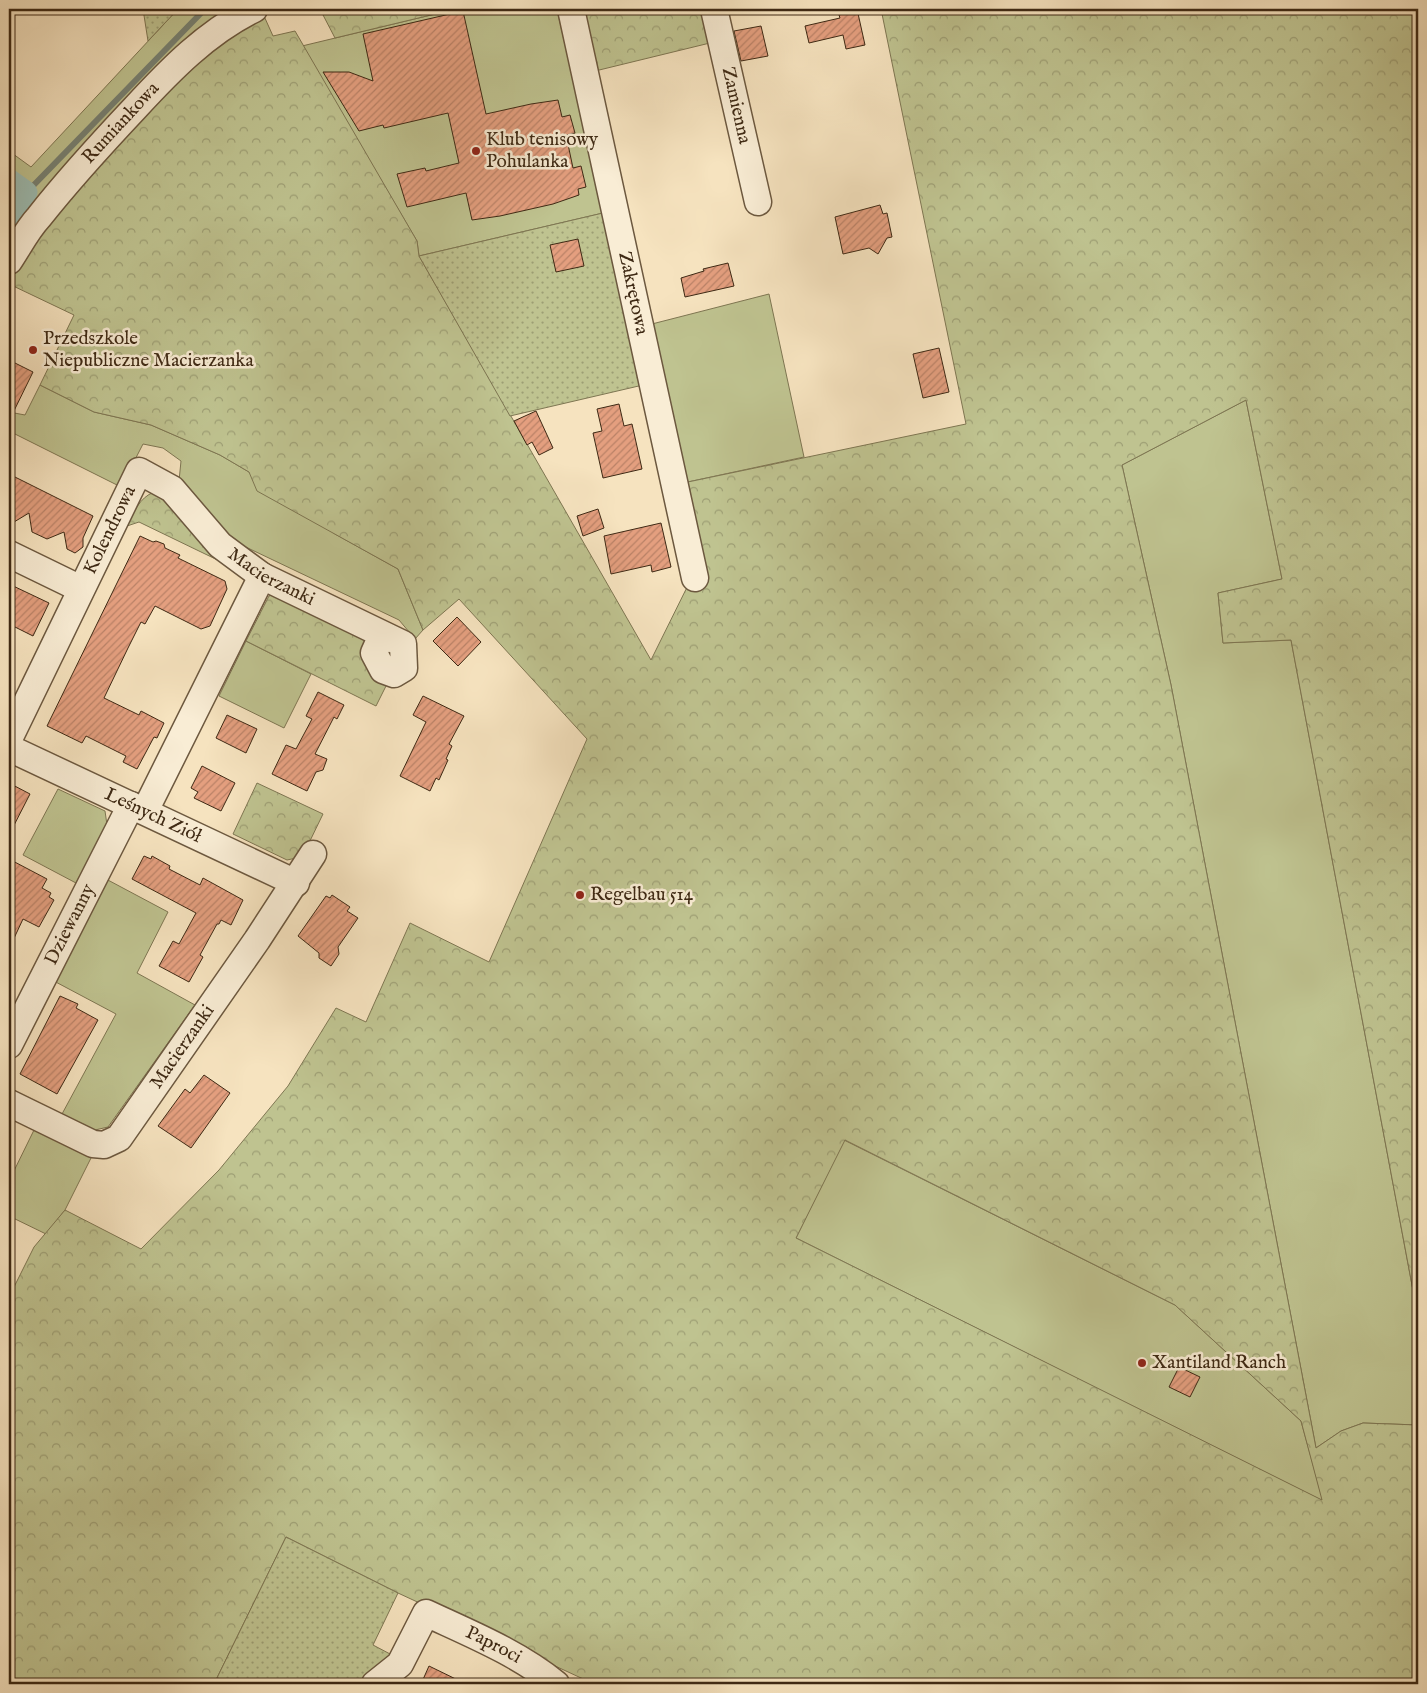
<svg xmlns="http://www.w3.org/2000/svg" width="1427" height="1693" font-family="'IM FELL English',serif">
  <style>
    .grass { fill: #bfc390; stroke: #7e7652 }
    .forest { fill: url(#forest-crowns); stroke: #7e7652; fill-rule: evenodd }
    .garden { fill: url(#garden-dots); stroke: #7e7652 }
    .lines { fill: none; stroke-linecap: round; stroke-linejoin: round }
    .stream { stroke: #778274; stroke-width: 6 }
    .canal { stroke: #9dbeb4; stroke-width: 21 }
    .building { fill: url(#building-hatch); stroke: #3e2914 }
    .minor-casing { stroke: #6c583f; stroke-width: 29 }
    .minor { stroke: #f9edd5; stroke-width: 26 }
    .poi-dot { fill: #8f2418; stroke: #f9edd5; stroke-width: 2 }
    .labels { text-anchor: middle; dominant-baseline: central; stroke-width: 5; stroke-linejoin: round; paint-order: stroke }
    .street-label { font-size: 19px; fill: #3e2914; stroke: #f9edd5 }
    .poi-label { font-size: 19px; fill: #3e2914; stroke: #f9edd5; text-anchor: start }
  </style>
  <defs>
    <pattern id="forest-crowns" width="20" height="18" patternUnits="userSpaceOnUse" patternTransform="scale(1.25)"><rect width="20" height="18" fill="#bfc390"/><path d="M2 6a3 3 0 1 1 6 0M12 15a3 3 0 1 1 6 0" fill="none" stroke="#9d9e74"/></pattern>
    <pattern id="garden-dots" width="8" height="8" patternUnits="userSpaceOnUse" patternTransform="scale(1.25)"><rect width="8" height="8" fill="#bfc390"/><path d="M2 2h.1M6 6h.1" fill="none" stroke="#9d9e74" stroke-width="1.8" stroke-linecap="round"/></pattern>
    <pattern id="building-hatch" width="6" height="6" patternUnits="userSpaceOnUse" patternTransform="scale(1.25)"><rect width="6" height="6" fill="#e49f7f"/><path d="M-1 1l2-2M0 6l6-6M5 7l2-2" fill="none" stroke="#ba8267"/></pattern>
  </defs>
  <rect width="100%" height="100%" fill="#f6e3bf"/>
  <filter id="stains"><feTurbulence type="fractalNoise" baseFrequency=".004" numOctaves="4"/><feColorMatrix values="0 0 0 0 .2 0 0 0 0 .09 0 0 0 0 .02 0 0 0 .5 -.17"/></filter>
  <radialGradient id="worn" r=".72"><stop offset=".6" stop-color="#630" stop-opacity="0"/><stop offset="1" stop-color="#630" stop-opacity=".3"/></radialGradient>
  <g class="grass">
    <path d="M 178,9 L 240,9 L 62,169 L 41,194 L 9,240 L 9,151 L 31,167 Z"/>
    <path d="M 456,9 L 557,9 L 603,213 L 419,256 L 417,241 L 302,46 Z"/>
    <path d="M 769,294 L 804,457 L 683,483 L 648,325 Z"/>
    <path d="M 40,385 L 94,412 L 151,425 L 220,455 L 249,472 L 335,534 L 398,569 L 423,630 L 415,639 L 399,620 L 231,540 L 179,481 L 181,461 L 163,448 L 143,444 L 121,487 L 9,431 L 9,412 L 25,415 Z"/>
    <path d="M 1246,400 L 1282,579 L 1218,593 L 1223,643 L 1291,640 L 1418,1317 L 1418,1425 L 1363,1423 L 1341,1431 L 1316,1448 L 1171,685 L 1122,465 Z"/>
    <path d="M 246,641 L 311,674 L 284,728 L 219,696 Z"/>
    <path d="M 58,789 L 105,811 L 107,825 L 76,883 L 23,855 Z"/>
    <path d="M 106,879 L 168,912 L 137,973 L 195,1005 L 108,1127 L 95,1130 L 62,1114 L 116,1014 L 52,980 Z"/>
    <path d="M 35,1128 L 92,1156 L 65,1210 L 46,1234 L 9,1216 L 9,1181 Z"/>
    <path d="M 844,1140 L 1175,1305 L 1301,1421 L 1323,1501 L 796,1238 Z"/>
  </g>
  <g class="forest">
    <path d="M 322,9 L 456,9 L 335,38 L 322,13 Z"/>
    <path d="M 578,9 L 707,9 L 714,42 L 591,72 Z"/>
    <path d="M 881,9 L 1418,9 L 1418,1317 L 1291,640 L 1223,643 L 1218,593 L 1282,579 L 1246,400 L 1122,465 L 1171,685 L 1316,1448 L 1341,1431 L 1363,1423 L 1418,1425 L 1418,1684 L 594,1684 L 398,1593 L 286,1537 L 214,1684 L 9,1684 L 9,1321 L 14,1311 L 9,1309 L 9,1297 L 34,1247 L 65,1210 L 141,1249 L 219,1170 L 288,1086 L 336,1008 L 366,1022 L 410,923 L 489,962 L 587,739 L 459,599 L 423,630 L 398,569 L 257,491 L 249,472 L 220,455 L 151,425 L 94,412 L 40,385 L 74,315 L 9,284 L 9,274 L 57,208 L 140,118 L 221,41 L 264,16 L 273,36 L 295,31 L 417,241 L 419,256 L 651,660 L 700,561 L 683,483 L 966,424 ZM 845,1140 L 1175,1305 L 1301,1421 L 1322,1500 L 796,1238 Z"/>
    <path d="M 154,492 L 165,494 L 230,566 L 139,522 L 127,526 C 134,512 139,498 154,492 Z"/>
    <path d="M 281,590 L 382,641 L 397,664 L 376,706 L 246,641 L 269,596 Z"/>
    <path d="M 257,783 L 323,814 L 307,847 L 301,857 L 287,860 L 233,834 Z"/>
  </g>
  <g class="garden">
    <path d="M 143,9 L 178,9 L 148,41 Z"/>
    <path d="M 603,213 L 643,385 L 510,416 L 419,256 Z"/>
    <path d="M 286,1537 L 398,1593 L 373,1645 L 392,1655 L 356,1684 L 214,1684 Z"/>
  </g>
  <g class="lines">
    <path class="stream" d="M 27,192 L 205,9"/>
    <path class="canal" d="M 9,179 L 27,192 L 9,217"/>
  </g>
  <g class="building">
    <path d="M 857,9 L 865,45 L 846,49 L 843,35 L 809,43 L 805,26 L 840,18 L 838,12 Z"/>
    <path d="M 463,11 L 486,114 L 531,104 L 558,100 L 562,117 L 570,115 L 575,133 L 566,135 L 573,168 L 581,166 L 586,187 L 578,189 L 579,195 L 553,204 L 500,216 L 472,220 L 466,193 L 407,207 L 397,174 L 425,168 L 426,171 L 459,163 L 448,113 L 384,128 L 383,125 L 359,131 L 323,72 L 349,72 L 373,81 L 363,34 Z"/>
    <path d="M 761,26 L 768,56 L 741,61 L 734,31 Z"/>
    <path d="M 880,205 L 883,214 L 887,213 L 892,237 L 887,238 L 878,254 L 869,248 L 843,254 L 835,217 Z"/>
    <path d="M 578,239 L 584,266 L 556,272 L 550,245 Z"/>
    <path d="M 728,263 L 734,286 L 685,297 L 681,278 L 704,271 L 703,269 Z"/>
    <path d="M 939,348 L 949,392 L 923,398 L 913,354 Z"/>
    <path d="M 9,360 L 33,372 L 9,421 Z"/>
    <path d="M 619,404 L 624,426 L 632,424 L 642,469 L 603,478 L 593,433 L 602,431 L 597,409 Z"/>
    <path d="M 536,411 L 553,448 L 539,455 L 532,442 L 527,445 L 514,421 Z"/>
    <path d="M 9,474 L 93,516 L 83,538 L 83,547 L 75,553 L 67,549 L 64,532 L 47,539 L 32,532 L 29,513 L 9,525 Z"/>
    <path d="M 598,509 L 604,528 L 583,536 L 577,516 Z"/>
    <path d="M 661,523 L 671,567 L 652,572 L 651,565 L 611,574 L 604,536 Z"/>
    <path d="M 140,536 L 153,542 L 156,541 L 164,544 L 165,548 L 180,555 L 178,558 L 225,581 L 227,589 L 210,626 L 201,629 L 155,606 L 145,624 L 141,622 L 128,648 L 104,698 L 139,715 L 141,711 L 164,723 L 157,738 L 154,737 L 137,769 L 123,762 L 126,756 L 86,736 L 82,743 L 47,726 Z"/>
    <path d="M 9,584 L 49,603 L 33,636 L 9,624 Z"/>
    <path d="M 457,617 L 481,642 L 458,666 L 433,641 Z"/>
    <path d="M 318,692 L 344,705 L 337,719 L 334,717 L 315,754 L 327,759 L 323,770 L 316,772 L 307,791 L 272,774 L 286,745 L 296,749 L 312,719 L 306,716 Z"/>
    <path d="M 423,696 L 464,716 L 449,744 L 452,746 L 446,759 L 448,760 L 439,780 L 436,778 L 430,791 L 400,776 L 426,722 L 413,715 Z"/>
    <path d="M 227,715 L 257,729 L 246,753 L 216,738 Z"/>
    <path d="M 202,766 L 235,783 L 221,811 L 194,798 L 198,792 L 191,788 Z"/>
    <path d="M 9,783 L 30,794 L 9,835 Z"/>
    <path d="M 144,856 L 151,859 L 152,856 L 170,866 L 169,869 L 200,885 L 203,878 L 243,900 L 231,925 L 221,920 L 219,924 L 217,924 L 200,955 L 203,957 L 189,982 L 159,966 L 173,941 L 179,944 L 196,913 L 132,879 Z"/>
    <path d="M 9,859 L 47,879 L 42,888 L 51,893 L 49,897 L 54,900 L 39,927 L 23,919 L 9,949 Z"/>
    <path d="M 332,895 L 350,907 L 347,911 L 358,918 L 338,947 L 339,954 L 331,966 L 319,958 L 319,953 L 298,936 L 326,896 L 330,898 Z"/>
    <path d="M 60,996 L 78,1004 L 76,1008 L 98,1020 L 57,1094 L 20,1074 Z"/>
    <path d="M 204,1075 L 230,1093 L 191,1148 L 158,1126 L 185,1089 L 190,1093 Z"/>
    <path d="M 1179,1367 L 1200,1377 L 1190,1397 L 1169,1387 Z"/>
    <path d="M 429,1666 L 466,1684 L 421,1684 Z"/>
  </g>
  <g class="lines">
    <g class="minor-casing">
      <g id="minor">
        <path id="s1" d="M 571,9 L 695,578"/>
        <path id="s2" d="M 714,9 L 758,202"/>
        <path id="s3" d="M 9,261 C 19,246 27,230 39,217 C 69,179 102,143 135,108 C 170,70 207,32 254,9"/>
        <path d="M 9,554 L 81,589"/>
        <path id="s4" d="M 9,739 L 139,471 L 172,489 L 220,545 L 262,576 L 403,644 L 404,668 L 394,674 L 383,670 L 374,653 L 382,635"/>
        <path id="s5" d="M 9,748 L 296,883"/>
        <path d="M 145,811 L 262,576"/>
        <path id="s6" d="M 9,1045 L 131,805"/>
        <path id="s7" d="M 9,1103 L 93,1144 L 104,1145 L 119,1138 L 257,940 L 313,854"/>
        <path id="s8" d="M 375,1684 L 400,1664 L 426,1613 C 471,1634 518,1653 556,1684"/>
      </g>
    </g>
    <use href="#minor" class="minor"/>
  </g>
  <g class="poi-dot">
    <circle cx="476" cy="151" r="5"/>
    <circle cx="33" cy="350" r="5"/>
    <circle cx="580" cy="895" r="5"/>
    <circle cx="1142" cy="1363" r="5"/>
  </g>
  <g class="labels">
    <g class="street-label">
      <text stroke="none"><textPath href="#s2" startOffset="99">Zamienna</textPath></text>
      <text stroke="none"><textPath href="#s3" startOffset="178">Rumiankowa</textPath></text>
      <text stroke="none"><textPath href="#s1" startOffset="291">Zakrętowa</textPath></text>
      <text stroke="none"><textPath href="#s4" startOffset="232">Kolendrowa</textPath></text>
      <text stroke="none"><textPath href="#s4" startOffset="470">Macierzanki</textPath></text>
      <text stroke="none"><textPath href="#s5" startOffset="159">Leśnych Ziół</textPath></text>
      <text stroke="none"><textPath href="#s6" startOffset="135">Dziewanny</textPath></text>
      <text stroke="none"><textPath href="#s7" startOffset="232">Macierzanki</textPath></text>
      <text stroke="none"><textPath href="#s8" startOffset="164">Paproci</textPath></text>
    </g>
    <g class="poi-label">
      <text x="486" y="140">Klub tenisowy<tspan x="486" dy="22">Pohulanka</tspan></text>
      <text x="43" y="339">Przedszkole<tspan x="43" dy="22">Niepubliczne Macierzanka</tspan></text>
      <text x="590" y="895">Regelbau 514</text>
      <text x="1152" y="1363">Xantiland Ranch</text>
    </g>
  </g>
  <rect width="1427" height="1693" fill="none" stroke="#f6e3bf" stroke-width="30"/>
  <rect x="10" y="10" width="1407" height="1673" fill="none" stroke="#3e2914" stroke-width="2.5"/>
  <rect x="15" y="15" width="1397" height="1663" fill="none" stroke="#3e2914"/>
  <rect width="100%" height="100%" filter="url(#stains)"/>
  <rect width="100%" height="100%" fill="url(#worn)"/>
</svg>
